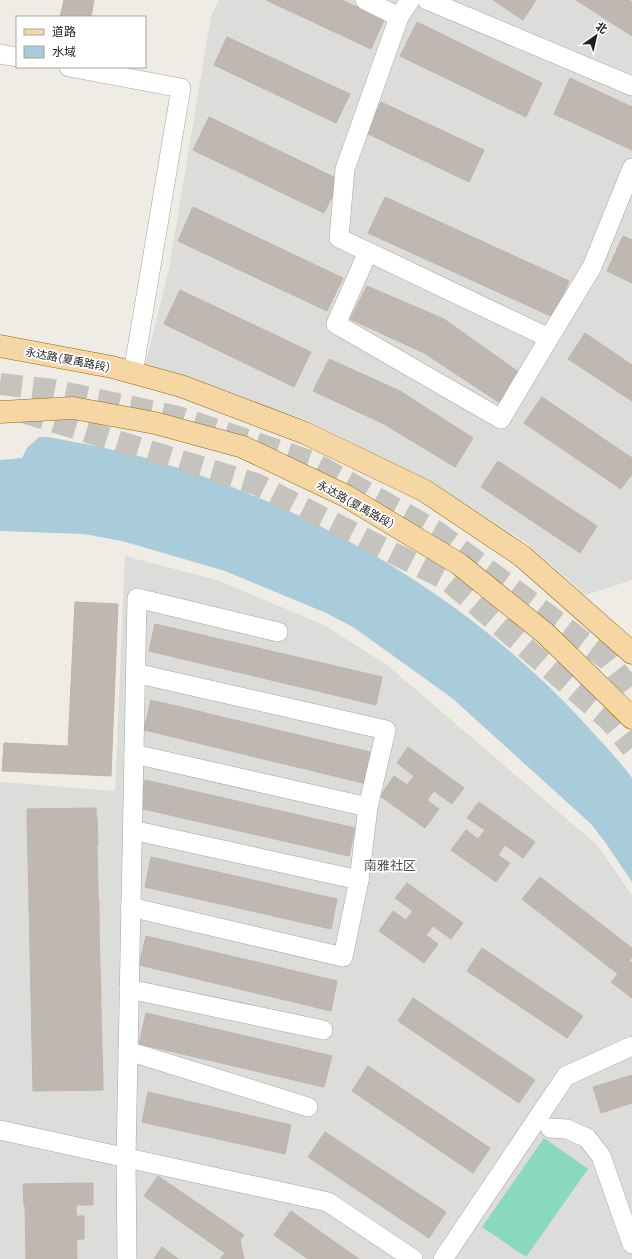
<svg xmlns="http://www.w3.org/2000/svg" width="632" height="1259" font-family="Manrope,'Noto Sans SC',sans-serif">
  <style>
    .residential { fill: #dcdcdb }
    .pitch { fill: #88d9bd }
    .water { fill: #a8ccda }
    .building { fill: #bfb8b2; stroke: #c0b4a8 }
    .lines { fill: none; stroke-linecap: round; stroke-linejoin: round }
    .highway-tunnel { stroke: #c5c3bd; stroke-width: 22; stroke-dasharray: 22 11; stroke-linecap: butt }
    .minor-casing { stroke: #a5a5a5; stroke-width: 20 }
    .major-casing { stroke: #906909; stroke-width: 23 }
    .minor { stroke: #fff; stroke-width: 19 }
    .major { stroke: #f6d6a3; stroke-width: 22 }
    .labels { text-anchor: middle; dominant-baseline: central; stroke-width: 3.5; stroke-linejoin: round; paint-order: stroke }
    .street-label { font-size: 11px; fill: #1e1e1e; stroke: #fff }
    .quarter-label { font-size: 13px; fill: #515151; stroke: #fff }
  </style>
  <rect width="100%" height="100%" fill="#efece5"/>
  <g class="residential">
    <path d="M 219,0 L 632,0 L 632,580 L 586,595 L 524,541 L 427,480 L 307,420 L 145,366 L 169,268 L 211,16 Z"/>
    <path d="M 125,556 L 220,581 L 324,625 L 387,665 L 597,845 L 632,895 L 632,1259 L 0,1259 L 0,782 L 115,791 Z"/>
  </g>
  <path class="pitch" d="M 544,1138 L 588,1169 L 526,1257 L 482,1227 Z"/>
  <path class="water" d="M 39,437 L 48,437 C 84,444 121,450 156,461 C 320,510 474,601 589,728 C 604,745 619,760 632,778 L 632,882 L 605,842 L 591,824 L 452,698 L 353,627 L 326,613 L 225,571 L 122,541 L 84,534 L 0,531 L 0,460 L 22,458 L 27,448 Z"/>
  <g class="building">
    <path d="M 64,0 L 94,0 L 91,17 L 60,17 Z"/>
    <path d="M 266,0 L 342,0 L 384,20 L 371,49 Z"/>
    <path d="M 493,0 L 536,0 L 523,20 Z"/>
    <path d="M 576,0 L 629,0 L 632,2 L 632,36 Z"/>
    <path d="M 417,22 L 542,83 L 526,117 L 400,56 Z"/>
    <path d="M 227,37 L 350,94 L 336,123 L 214,65 Z"/>
    <path d="M 570,78 L 632,107 L 632,150 L 554,114 Z"/>
    <path d="M 381,102 L 484,150 L 469,182 L 366,133 Z"/>
    <path d="M 209,117 L 340,180 L 324,213 L 193,150 Z"/>
    <path d="M 385,197 L 569,281 L 553,317 L 368,233 Z"/>
    <path d="M 193,207 L 343,278 L 327,311 L 178,241 Z"/>
    <path d="M 623,236 L 632,240 L 632,283 L 607,271 Z"/>
    <path d="M 367,286 L 444,319 L 520,373 L 500,403 L 424,353 L 350,319 Z"/>
    <path d="M 180,290 L 311,352 L 294,387 L 164,324 Z"/>
    <path d="M 585,333 L 632,365 L 632,401 L 568,359 Z"/>
    <path d="M 329,359 L 400,391 L 473,438 L 455,467 L 384,424 L 313,391 Z"/>
    <path d="M 542,397 L 632,458 L 632,474 L 621,489 L 524,423 Z"/>
    <path d="M 498,461 L 597,526 L 580,553 L 481,487 Z"/>
    <path d="M 75,602 L 118,604 L 111,776 L 2,771 L 4,743 L 68,746 Z"/>
    <path d="M 155,624 L 382,677 L 376,705 L 149,651 Z"/>
    <path d="M 151,700 L 374,753 L 367,784 L 144,730 Z"/>
    <path d="M 408,747 L 464,788 L 452,804 L 434,791 L 427,800 L 439,809 L 425,828 L 380,796 L 394,776 L 407,785 L 414,776 L 397,763 Z"/>
    <path d="M 145,780 L 355,828 L 349,856 L 139,808 Z"/>
    <path d="M 479,802 L 535,842 L 523,858 L 505,845 L 498,855 L 510,863 L 496,882 L 451,850 L 466,830 L 478,839 L 485,830 L 467,818 Z"/>
    <path d="M 96,808 L 103,1090 L 33,1091 L 27,809 Z"/>
    <path d="M 97,817 L 98,845 L 28,847 L 27,819 Z"/>
    <path d="M 151,857 L 337,899 L 331,929 L 145,887 Z"/>
    <path d="M 540,877 L 632,948 L 632,957 L 629,961 L 632,963 L 632,998 L 611,982 L 618,974 L 522,899 Z"/>
    <path d="M 407,883 L 463,923 L 451,939 L 433,926 L 426,935 L 438,944 L 424,963 L 379,931 L 393,911 L 406,920 L 413,911 L 395,898 Z"/>
    <path d="M 99,900 L 99,928 L 30,930 L 29,902 Z"/>
    <path d="M 146,936 L 337,981 L 331,1011 L 139,965 Z"/>
    <path d="M 482,948 L 583,1016 L 567,1038 L 467,971 Z"/>
    <path d="M 100,971 L 101,998 L 32,1000 L 31,972 Z"/>
    <path d="M 413,998 L 535,1080 L 519,1103 L 398,1021 Z"/>
    <path d="M 146,1013 L 332,1056 L 324,1087 L 139,1044 Z"/>
    <path d="M 102,1053 L 103,1081 L 34,1082 L 33,1055 Z"/>
    <path d="M 368,1066 L 490,1148 L 473,1173 L 352,1091 Z"/>
    <path d="M 632,1075 L 632,1103 L 601,1113 L 593,1087 Z"/>
    <path d="M 148,1092 L 291,1125 L 285,1154 L 142,1122 Z"/>
    <path d="M 325,1132 L 446,1212 L 429,1238 L 308,1157 Z"/>
    <path d="M 158,1176 L 244,1235 L 240,1240 L 244,1259 L 220,1259 L 225,1253 L 144,1196 Z"/>
    <path d="M 93,1183 L 93,1205 L 71,1205 L 71,1216 L 84,1216 L 84,1239 L 35,1240 L 35,1216 L 47,1216 L 46,1205 L 24,1206 L 23,1184 Z"/>
    <path d="M 76,1198 L 77,1259 L 26,1259 L 25,1199 Z"/>
    <path d="M 291,1211 L 359,1259 L 308,1259 L 274,1235 Z"/>
    <path d="M 162,1247 L 178,1259 L 154,1259 Z"/>
  </g>
  <g class="lines">
    <g class="highway-tunnel">
      <path d="M 0,384 L 53,390 L 178,417 L 310,461 L 436,531 L 608,660 L 632,691"/>
      <path d="M 23,412 L 256,484 L 449,581 L 610,721 L 632,748"/>
    </g>
    <g class="minor-casing">
      <g id="minor">
        <path d="M 365,0 L 399,17"/>
        <path d="M 410,0 L 399,17 L 345,169 L 339,238 L 549,338 L 592,267 L 632,168"/>
        <path d="M 427,0 L 632,86"/>
        <path d="M 0,54 L 17,57"/>
        <path d="M 69,67 L 181,88 L 133,373"/>
        <path d="M 368,252 L 336,324 L 501,419 L 549,338"/>
        <path d="M 134,754 L 368,807"/>
        <path d="M 132,830 L 359,880"/>
        <path d="M 130,907 L 343,957 L 359,880 L 368,807 L 386,730 L 135,673"/>
        <path d="M 129,989 L 323,1030"/>
        <path d="M 128,1051 L 308,1107"/>
        <path d="M 550,1128 L 567,1129 L 587,1138 L 601,1156 L 632,1244"/>
        <path d="M 0,1130 L 328,1202 L 413,1259"/>
        <path d="M 127,1259 L 126,1157 L 137,598 L 278,632"/>
        <path d="M 443,1259 L 566,1076 L 632,1046"/>
      </g>
    </g>
    <g class="major-casing">
      <g id="major">
        <path d="M 0,346 L 112,367 L 181,386 L 305,433 L 425,491 L 522,556 L 632,653"/>
        <path d="M 0,412 L 73,408 L 155,423 L 243,447 L 346,496 L 459,564 L 546,634 L 632,718"/>
      </g>
    </g>
    <use href="#minor" class="minor"/>
    <use href="#major" class="major"/>
  </g>
  <g class="labels">
    <g class="street-label">
      <text transform="translate(68 359) rotate(11)">永达路(夏禹路段)</text>
      <text transform="translate(356 504) rotate(29)">永达路(夏禹路段)</text>
    </g>
    <g class="quarter-label">
      <text x="390" y="865">南雅社区</text>
    </g>
  </g>
  <rect x="16" y="16" width="130" height="52" fill="#ffffff" stroke="#a5a5a5"/>
  <rect x="24" y="29" width="20" height="6" fill="#f6d6a3" stroke="#a5a5a5"/>
  <text x="52" y="36" font-size="12" fill="#1e1e1e">道路</text>
  <rect x="24" y="46" width="20" height="12" fill="#a8ccda" stroke="#a5a5a5"/>
  <text x="52" y="56" font-size="12" fill="#1e1e1e">水域</text>
  <g transform="translate(596 36) rotate(34)" stroke="#ffffff" stroke-width="3" paint-order="stroke">
  <path d="M0-3L7 15L0 10L-7 15Z" fill="#1e1e1e"/>
  <text y="-6" font-size="11" font-weight="bold" text-anchor="middle" fill="#1e1e1e">北</text>
  </g>
</svg>
